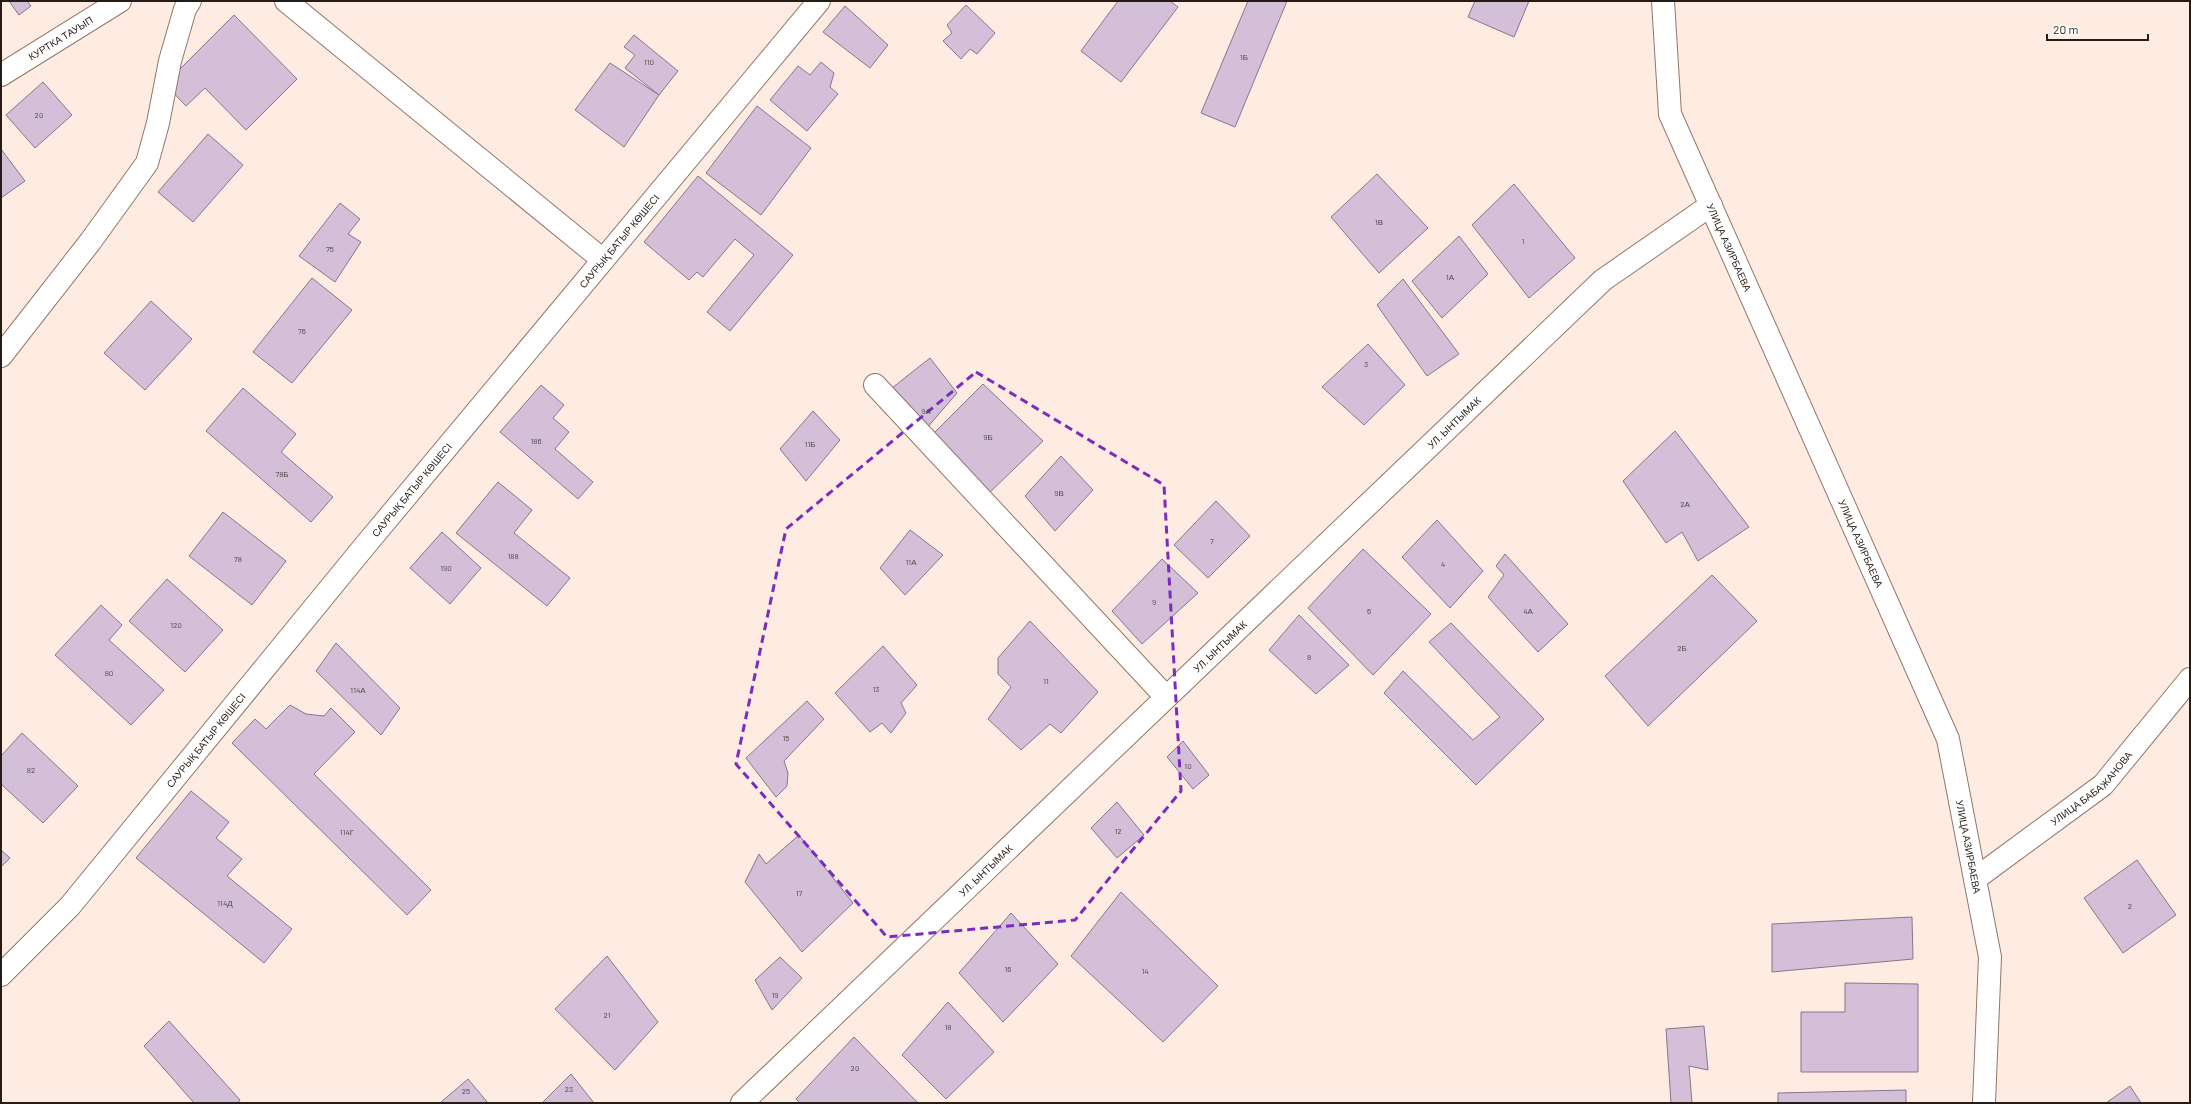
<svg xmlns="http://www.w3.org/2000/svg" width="2191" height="1104" font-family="Barlow,sans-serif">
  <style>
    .building { fill: #d3c0d8; stroke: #87758b }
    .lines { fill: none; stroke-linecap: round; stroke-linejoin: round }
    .minor-casing { stroke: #917769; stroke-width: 24 }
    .primary-casing { stroke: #917769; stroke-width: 24 }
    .minor { stroke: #fff; stroke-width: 22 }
    .primary { stroke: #fff; stroke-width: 22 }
    .marked { fill: none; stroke: #7b2cbf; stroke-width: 3; stroke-dasharray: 8 5; stroke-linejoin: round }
    .labels { text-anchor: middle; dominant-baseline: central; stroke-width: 3.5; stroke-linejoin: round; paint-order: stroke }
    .number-label { font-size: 8px; fill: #514546 }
    .street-label { font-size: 10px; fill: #261c16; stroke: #fff }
  </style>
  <rect width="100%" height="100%" fill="#feece2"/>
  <g class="building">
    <path d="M 9,1 L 27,1 L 31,6 L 19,15 Z"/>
    <path d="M 1118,1 L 1170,1 L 1178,7 L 1121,82 L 1081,51 Z"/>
    <path d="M 1248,1 L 1287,1 L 1235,127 L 1201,113 Z"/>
    <path d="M 1475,1 L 1529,1 L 1514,37 L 1468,17 Z"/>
    <path d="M 966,5 L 995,33 L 977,54 L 970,49 L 961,59 L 943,41 L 952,33 L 947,25 Z"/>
    <path d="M 845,6 L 888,45 L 870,68 L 823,32 Z"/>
    <path d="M 234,15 L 297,79 L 246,130 L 205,88 L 186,106 L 165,84 Z"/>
    <path d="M 634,35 L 678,71 L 659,95 L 625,68 L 635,55 L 624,47 Z"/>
    <path d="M 821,62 L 834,73 L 830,87 L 838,94 L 807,131 L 770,100 L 798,66 L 810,75 Z"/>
    <path d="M 610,63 L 659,95 L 624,147 L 575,110 Z"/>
    <path d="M 43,82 L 72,115 L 35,148 L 6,115 Z"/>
    <path d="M 757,106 L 811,148 L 761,215 L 706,173 Z"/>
    <path d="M 208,134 L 243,165 L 193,222 L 158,192 Z"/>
    <path d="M 1,149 L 25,181 L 1,198 Z"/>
    <path d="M 1377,174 L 1428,228 L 1379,273 L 1331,217 Z"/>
    <path d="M 698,176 L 793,255 L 730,331 L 707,312 L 754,255 L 735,239 L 703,277 L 697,272 L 689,280 L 644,242 Z"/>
    <path d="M 1514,184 L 1575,258 L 1529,298 L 1472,225 Z"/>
    <path d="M 340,203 L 360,219 L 348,234 L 361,242 L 335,282 L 299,256 Z"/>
    <path d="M 1459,236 L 1488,274 L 1442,318 L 1412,281 Z"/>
    <path d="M 312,278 L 352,310 L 292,383 L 253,352 Z"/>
    <path d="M 1403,279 L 1459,354 L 1427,376 L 1377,305 Z"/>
    <path d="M 151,301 L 192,339 L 145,390 L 104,353 Z"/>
    <path d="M 1368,344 L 1405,385 L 1364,425 L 1322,387 Z"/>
    <path d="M 930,358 L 957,393 L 926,429 L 892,388 Z"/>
    <path d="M 983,384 L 1043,441 L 987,495 L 934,433 Z"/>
    <path d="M 541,385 L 564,405 L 553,418 L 569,432 L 555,449 L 593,482 L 578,499 L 500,432 Z"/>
    <path d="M 243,388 L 296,434 L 281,452 L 333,497 L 311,522 L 206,431 Z"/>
    <path d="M 813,411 L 840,440 L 806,481 L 780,449 Z"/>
    <path d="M 1675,431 L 1749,527 L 1698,561 L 1682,532 L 1666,543 L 1623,481 Z"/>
    <path d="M 1061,456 L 1093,490 L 1055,531 L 1025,496 Z"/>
    <path d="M 498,482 L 532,510 L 514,533 L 570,578 L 547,606 L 456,533 Z"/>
    <path d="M 1216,501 L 1250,536 L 1208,578 L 1174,545 Z"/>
    <path d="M 223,512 L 286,561 L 252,605 L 189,556 Z"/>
    <path d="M 1437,520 L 1483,571 L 1450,608 L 1402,557 Z"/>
    <path d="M 910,530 L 943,555 L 905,595 L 880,568 Z"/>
    <path d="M 442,532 L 481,568 L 450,604 L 410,568 Z"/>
    <path d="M 1363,549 L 1431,614 L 1373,675 L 1308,608 Z"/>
    <path d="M 1505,554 L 1568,624 L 1538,652 L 1488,597 L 1504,575 L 1496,566 Z"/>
    <path d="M 1162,559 L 1198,593 L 1142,644 L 1112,611 Z"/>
    <path d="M 1712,575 L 1757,621 L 1648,726 L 1605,676 Z"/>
    <path d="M 167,579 L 223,630 L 185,672 L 129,621 Z"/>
    <path d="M 101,605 L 122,625 L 109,640 L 164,690 L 131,725 L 55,655 Z"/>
    <path d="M 1299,615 L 1349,665 L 1316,694 L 1269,650 Z"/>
    <path d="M 1030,621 L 1098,692 L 1061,733 L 1050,724 L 1021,750 L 988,719 L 1011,687 L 998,674 L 998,658 Z"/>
    <path d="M 1451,623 L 1544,719 L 1476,785 L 1384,693 L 1403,671 L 1473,740 L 1500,717 L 1429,642 Z"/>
    <path d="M 336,643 L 400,708 L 381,735 L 316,671 Z"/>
    <path d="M 883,646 L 917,685 L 901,703 L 906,713 L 891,733 L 882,723 L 870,732 L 835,693 Z"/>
    <path d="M 807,701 L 824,719 L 784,761 L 788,773 L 787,786 L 776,797 L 746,758 Z"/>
    <path d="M 290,705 L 306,714 L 324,716 L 331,708 L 355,732 L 314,774 L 431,890 L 407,915 L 232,743 L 255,719 L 266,729 Z"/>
    <path d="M 22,733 L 78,786 L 43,823 L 1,784 L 1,756 Z"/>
    <path d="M 1183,741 L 1209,775 L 1193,789 L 1167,757 Z"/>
    <path d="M 191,791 L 229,822 L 216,838 L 242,859 L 227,876 L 292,929 L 264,963 L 136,858 Z"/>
    <path d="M 1117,802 L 1144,835 L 1117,858 L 1091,828 Z"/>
    <path d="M 799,835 L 853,903 L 802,952 L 745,882 L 759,854 L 766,864 Z"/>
    <path d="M 1,850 L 10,858 L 1,867 Z"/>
    <path d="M 2137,860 L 2176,915 L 2123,953 L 2084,898 Z"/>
    <path d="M 1121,892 L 1218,986 L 1163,1042 L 1071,956 Z"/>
    <path d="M 1011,913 L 1058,964 L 1003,1022 L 959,973 Z"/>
    <path d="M 1912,917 L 1913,959 L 1772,972 L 1772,924 Z"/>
    <path d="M 607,956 L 658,1022 L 615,1070 L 555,1009 Z"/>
    <path d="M 780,957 L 802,978 L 772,1010 L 755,980 Z"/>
    <path d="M 1845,983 L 1918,984 L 1918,1072 L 1801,1072 L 1801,1012 L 1845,1012 Z"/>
    <path d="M 948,1002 L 994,1052 L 946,1099 L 902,1055 Z"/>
    <path d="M 169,1021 L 240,1100 L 238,1103 L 194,1103 L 144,1046 Z"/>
    <path d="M 1704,1026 L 1708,1070 L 1689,1066 L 1692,1103 L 1671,1103 L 1666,1029 Z"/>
    <path d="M 854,1037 L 918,1103 L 800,1103 L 796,1099 Z"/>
    <path d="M 571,1074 L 594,1103 L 542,1103 Z"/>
    <path d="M 468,1079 L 488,1103 L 440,1103 Z"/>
    <path d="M 2130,1086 L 2141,1103 L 2106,1103 Z"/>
    <path d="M 1906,1090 L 1906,1103 L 1778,1103 L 1778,1093 Z"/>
  </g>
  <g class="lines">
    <g class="minor-casing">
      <g id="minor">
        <path d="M 286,1 L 603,260"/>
        <path id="s1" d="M 1,75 L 120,1"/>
        <path d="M 1,356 L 90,242 L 147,163 L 158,123 L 170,61 L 185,9 L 190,1"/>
        <path d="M 875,385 L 1166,697"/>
        <path id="s2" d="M 1975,879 L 2103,785 L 2190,679"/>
        <path id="s3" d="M 1,975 L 70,906 L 363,548 L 819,1"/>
        <path id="s4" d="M 742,1103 L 1603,280 L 1711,205"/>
      </g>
    </g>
    <g class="primary-casing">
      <g id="primary">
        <path id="s5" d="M 1663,1 L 1670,114 L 1948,739 L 1990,957 L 1984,1103"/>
      </g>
    </g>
    <use href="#minor" class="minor"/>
    <use href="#primary" class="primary"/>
  </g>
  <path class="marked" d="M 976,372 L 1164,485 L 1181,791 L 1075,920 L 887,937 L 736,764 L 786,529 Z"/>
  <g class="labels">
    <g class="number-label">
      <text x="1244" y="57">1Б</text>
      <text x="649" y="62">110</text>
      <text x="39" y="115">20</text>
      <text x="1379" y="222">1В</text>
      <text x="1523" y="241">1</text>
      <text x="330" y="249">75</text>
      <text x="1450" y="277">1А</text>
      <text x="302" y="331">76</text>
      <text x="1366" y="364">3</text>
      <text x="926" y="411">9А</text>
      <text x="988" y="437">9Б</text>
      <text x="536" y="441">186</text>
      <text x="810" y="444">11Б</text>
      <text x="282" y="474">78Б</text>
      <text x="1059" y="493">9В</text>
      <text x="1685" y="504">2А</text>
      <text x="1212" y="541">7</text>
      <text x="513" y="556">188</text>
      <text x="238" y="559">78</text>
      <text x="911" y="562">11А</text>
      <text x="1443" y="564">4</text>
      <text x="446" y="568">190</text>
      <text x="1154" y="602">9</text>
      <text x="1369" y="611">6</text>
      <text x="1528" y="611">4А</text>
      <text x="176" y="625">120</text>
      <text x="1682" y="648">2Б</text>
      <text x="1309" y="657">8</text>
      <text x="109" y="673">80</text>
      <text x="1046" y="681">11</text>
      <text x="876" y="689">13</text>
      <text x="358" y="690">114А</text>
      <text x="786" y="738">15</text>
      <text x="1188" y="766">10</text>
      <text x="31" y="770">82</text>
      <text x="1118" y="831">12</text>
      <text x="347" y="832">114Г</text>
      <text x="799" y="893">17</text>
      <text x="225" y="903">114Д</text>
      <text x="2130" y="906">2</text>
      <text x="1008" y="969">16</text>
      <text x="1145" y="971">14</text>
      <text x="775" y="995">19</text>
      <text x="607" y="1015">21</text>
      <text x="948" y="1027">18</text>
      <text x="855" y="1068">20</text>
      <text x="569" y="1089">23</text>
      <text x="466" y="1091">25</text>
    </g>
    <g class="street-label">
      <text stroke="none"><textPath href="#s1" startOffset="70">КУРТКА ТАУЫП</textPath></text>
      <text stroke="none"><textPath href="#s3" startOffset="960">САУРЫҚ БАТЫР КӨШЕСІ</textPath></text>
      <text stroke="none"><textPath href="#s5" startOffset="259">УЛИЦА АЗИРБАЕВА</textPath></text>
      <text stroke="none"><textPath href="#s4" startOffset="985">УЛ. ЫНТЫМАК</textPath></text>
      <text stroke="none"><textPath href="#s3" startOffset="636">САУРЫҚ БАТЫР КӨШЕСІ</textPath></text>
      <text stroke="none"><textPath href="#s5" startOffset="583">УЛИЦА АЗИРБАЕВА</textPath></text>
      <text stroke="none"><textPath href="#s4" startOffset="661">УЛ. ЫНТЫМАК</textPath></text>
      <text stroke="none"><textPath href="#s3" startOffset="312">САУРЫҚ БАТЫР КӨШЕСІ</textPath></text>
      <text stroke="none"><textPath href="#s2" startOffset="148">УЛИЦА БАБАЖАНОВА</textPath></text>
      <text stroke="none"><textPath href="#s5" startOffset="907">УЛИЦА АЗИРБАЕВА</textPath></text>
      <text stroke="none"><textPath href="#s4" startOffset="337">УЛ. ЫНТЫМАК</textPath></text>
    </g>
  </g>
  <rect width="2191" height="1104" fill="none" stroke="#261c16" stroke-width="4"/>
  <path d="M2047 34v6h101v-6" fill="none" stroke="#261c16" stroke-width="2"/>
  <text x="2053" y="34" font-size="12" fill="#261c16" stroke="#ffffff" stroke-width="3" paint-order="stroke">20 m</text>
</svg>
